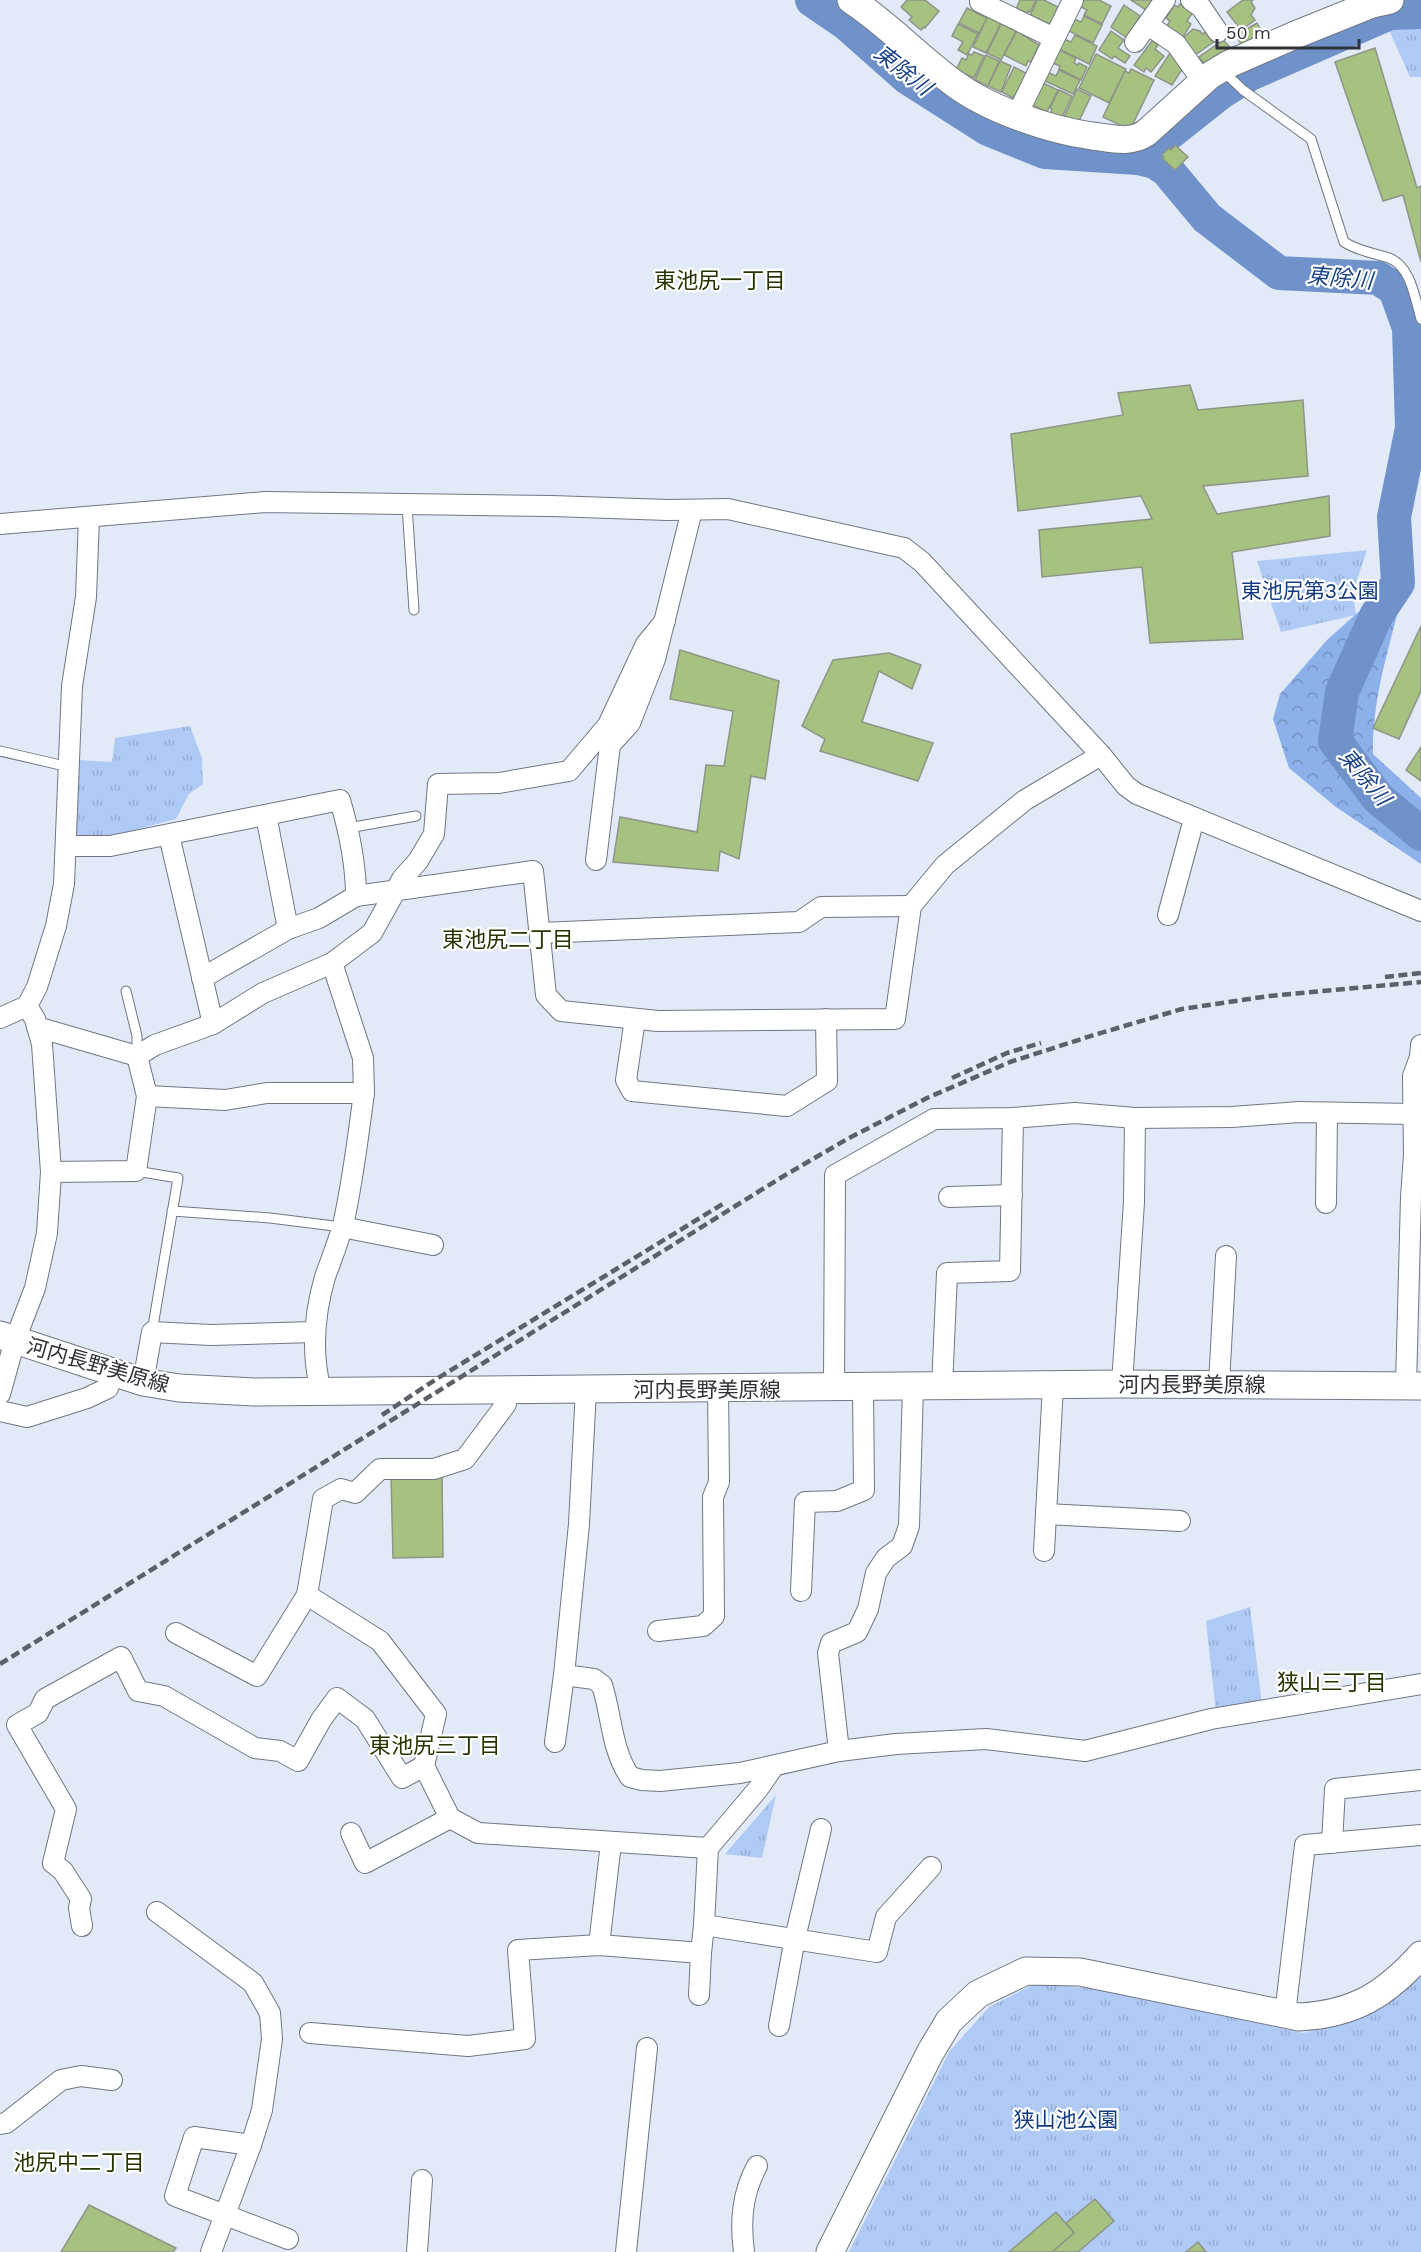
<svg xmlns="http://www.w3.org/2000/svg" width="1421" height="2252" font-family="'Work Sans','Noto Sans JP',sans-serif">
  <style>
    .grass { fill: url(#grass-tufts) }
    .forest { fill: url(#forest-crowns) }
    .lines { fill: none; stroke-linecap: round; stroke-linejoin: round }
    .river { stroke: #7092cb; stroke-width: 34 }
    .building { fill: #a6c281; stroke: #8e9487; stroke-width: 1.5 }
    .lane-casing { stroke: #707783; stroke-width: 11 }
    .street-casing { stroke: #707783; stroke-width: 22 }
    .secondary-casing { stroke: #707783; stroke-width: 29 }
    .lane { stroke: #fff; stroke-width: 9 }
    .street { stroke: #fff; stroke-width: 20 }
    .secondary { stroke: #fff; stroke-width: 27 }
    .rail { stroke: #5c6068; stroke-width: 4.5; stroke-dasharray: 9 4.5; stroke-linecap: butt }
    .labels { text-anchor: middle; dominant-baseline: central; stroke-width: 4.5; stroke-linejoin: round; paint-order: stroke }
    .park-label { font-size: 21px; fill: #133b7f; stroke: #fff }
    .street-label { font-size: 21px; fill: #2f3238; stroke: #fff }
    .water-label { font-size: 22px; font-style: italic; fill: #184185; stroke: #fff }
    .neighbourhood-label { font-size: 22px; fill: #243600; stroke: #fff }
  </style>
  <defs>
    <pattern id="grass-tufts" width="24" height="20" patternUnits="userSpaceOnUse" patternTransform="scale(1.5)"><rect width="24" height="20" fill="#afcaf5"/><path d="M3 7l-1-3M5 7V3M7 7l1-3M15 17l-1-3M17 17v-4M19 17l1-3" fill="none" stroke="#97aed3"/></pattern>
    <pattern id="forest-crowns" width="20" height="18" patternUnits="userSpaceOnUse" patternTransform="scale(1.5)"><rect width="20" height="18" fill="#8cb0ea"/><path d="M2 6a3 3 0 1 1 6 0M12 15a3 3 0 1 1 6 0" fill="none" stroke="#7390bf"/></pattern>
  </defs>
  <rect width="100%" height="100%" fill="#e2eaf7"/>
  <g class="grass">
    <path d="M 1414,21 L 1421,21 L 1421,77 L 1410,77 L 1389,30 Z"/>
    <path d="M 1367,550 L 1353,592 L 1356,615 L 1281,632 L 1257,561 Z"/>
    <path d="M 190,726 L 202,758 L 203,784 L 189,794 L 176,819 L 101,839 L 73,839 L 78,760 L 112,762 L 115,738 Z"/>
    <path d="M 1250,1607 L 1262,1705 L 1216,1713 L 1206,1621 Z"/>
    <path d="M 776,1795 L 762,1858 L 725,1854 Z"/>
    <path d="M 1421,1970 L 1421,2252 L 849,2252 L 949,2052 L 989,2007 L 1036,1983 L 1108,1990 L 1303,2033 L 1340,2025 L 1399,1995 Z"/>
  </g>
  <path class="forest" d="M 1374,598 L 1397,615 C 1385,662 1372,706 1373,754 L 1421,798 L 1421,864 L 1336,807 L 1289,768 L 1273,719 L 1280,694 L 1327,640 Z"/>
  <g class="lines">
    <g class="river">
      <path d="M 812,0 L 847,24 L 908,78 L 988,129 L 1045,152 L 1138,158 L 1155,162 L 1167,170 L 1207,218 L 1279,273 L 1378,278 L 1395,289 L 1409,328 L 1412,428 L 1394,517 L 1398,583 L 1376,616 L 1342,692 L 1335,741 L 1378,798 L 1421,834"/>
      <path d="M 1138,158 L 1220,93 L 1250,74 L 1390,13 L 1421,12"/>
    </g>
  </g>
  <g class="building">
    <path d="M 907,0 L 925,0 L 939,11 L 925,28 L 924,27 L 921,30 L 909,20 L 912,17 L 901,7 Z"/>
    <path d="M 1020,0 L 1036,0 L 1030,12 L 1028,11 L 1027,14 L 1016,9 Z"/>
    <path d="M 1037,0 L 1044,0 L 1058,7 L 1050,25 L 1030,16 Z"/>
    <path d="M 1082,0 L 1099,0 L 1111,6 L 1102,24 L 1084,15 L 1087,10 L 1079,6 Z"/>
    <path d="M 1131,0 L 1153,0 L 1146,10 Z"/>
    <path d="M 1243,0 L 1253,0 L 1251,2 L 1255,8 L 1251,15 L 1255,20 L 1241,30 L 1227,12 Z"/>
    <path d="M 1180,4 L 1193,12 L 1187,21 L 1191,24 L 1183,37 L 1167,26 L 1170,21 L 1166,18 L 1174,5 L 1178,7 Z"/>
    <path d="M 1124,5 L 1140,16 L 1127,38 L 1111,27 Z"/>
    <path d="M 967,8 L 987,18 L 979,33 L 959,23 Z"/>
    <path d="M 988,16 L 1001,23 L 986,53 L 973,47 Z"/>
    <path d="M 1084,16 L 1102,25 L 1093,43 L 1069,31 L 1074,19 L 1081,22 Z"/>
    <path d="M 1002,22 L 1017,29 L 1001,60 L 987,53 Z"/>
    <path d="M 1257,23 L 1263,34 L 1242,46 L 1236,35 Z"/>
    <path d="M 958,24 L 978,34 L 967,55 L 958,50 L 963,42 L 952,36 Z"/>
    <path d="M 1193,29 L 1200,31 L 1202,34 L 1208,31 L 1215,41 L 1195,55 L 1183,38 Z"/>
    <path d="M 1017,31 L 1039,45 L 1031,62 L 1028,61 L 1026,66 L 1004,55 Z"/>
    <path d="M 1111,31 L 1124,40 L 1118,48 L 1130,56 L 1125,63 L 1114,56 L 1112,59 L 1099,50 Z"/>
    <path d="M 1075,35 L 1097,46 L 1089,64 L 1059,49 L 1064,39 L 1071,42 Z"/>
    <path d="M 1223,40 L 1232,49 L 1205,65 L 1199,57 Z"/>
    <path d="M 1152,41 L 1158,45 L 1155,49 L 1164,56 L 1151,72 L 1146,68 L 1144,72 L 1134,65 Z"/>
    <path d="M 1375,48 L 1417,188 L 1421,186 L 1421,262 L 1403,195 L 1383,201 L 1335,62 Z"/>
    <path d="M 1059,50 L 1076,58 L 1074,63 L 1078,65 L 1079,63 L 1087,67 L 1081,80 L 1059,69 L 1060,66 L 1053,63 Z"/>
    <path d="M 974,52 L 984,56 L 974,78 L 956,70 L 962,58 L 966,60 L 969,54 L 972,55 Z"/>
    <path d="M 1170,53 L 1177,58 L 1180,62 L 1178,64 L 1183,68 L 1172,85 L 1155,76 Z"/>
    <path d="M 1096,54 L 1126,69 L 1109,103 L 1079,88 Z"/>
    <path d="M 986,55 L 999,61 L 988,86 L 975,80 Z"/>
    <path d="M 1000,61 L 1011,66 L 1001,92 L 988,86 Z"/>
    <path d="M 1014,67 L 1028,74 L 1018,96 L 1015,95 L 1013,98 L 1002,92 Z"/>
    <path d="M 1131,69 L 1154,80 L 1130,130 L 1103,117 L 1125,71 L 1129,73 Z"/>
    <path d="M 1059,70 L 1080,80 L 1073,94 L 1043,80 L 1047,72 L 1056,76 Z"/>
    <path d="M 1043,83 L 1058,90 L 1047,112 L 1032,105 Z"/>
    <path d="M 1077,89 L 1091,96 L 1078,123 L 1064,117 Z"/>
    <path d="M 1059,90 L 1072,96 L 1060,121 L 1049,116 L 1052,109 L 1050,108 Z"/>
    <path d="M 1175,145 L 1188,157 L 1175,170 L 1162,158 L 1164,157 L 1162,155 L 1169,148 L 1171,150 Z"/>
    <path d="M 1190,385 L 1198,410 L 1303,400 L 1308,476 L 1203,486 L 1217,514 L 1329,496 L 1330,536 L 1232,552 L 1243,639 L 1150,643 L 1142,567 L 1042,577 L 1039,530 L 1152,519 L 1141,496 L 1018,511 L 1011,434 L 1123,415 L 1118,393 Z"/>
    <path d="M 1421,626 L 1421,691 L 1399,739 L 1373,728 Z"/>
    <path d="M 680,650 L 779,681 L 765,779 L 751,776 L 739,859 L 720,851 L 718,871 L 613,862 L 620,817 L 697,832 L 706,765 L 724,766 L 733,711 L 670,699 Z"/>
    <path d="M 889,653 L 921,665 L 912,689 L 879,671 L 862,722 L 933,743 L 918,781 L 820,751 L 825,739 L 802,726 L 833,660 Z"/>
    <path d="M 1421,747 L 1421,781 L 1406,770 Z"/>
    <path d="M 442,1474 L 443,1557 L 393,1558 L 391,1475 Z"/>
    <path d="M 1095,2199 L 1114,2221 L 1078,2252 L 1052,2252 L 1074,2233 L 1066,2223 Z"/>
    <path d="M 89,2205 L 176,2248 L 173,2252 L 61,2252 Z"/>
    <path d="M 1056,2212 L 1074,2233 L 1052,2252 L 1009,2252 Z"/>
    <path d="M 1198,2242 L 1206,2252 L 1186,2252 Z"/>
  </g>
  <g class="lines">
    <g class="lane-casing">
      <g id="lane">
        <path d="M 1222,70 L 1243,90 L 1311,139 L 1344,242 C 1358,251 1373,253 1389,258 C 1411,266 1415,299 1421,319"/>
        <path d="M 407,505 L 414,610"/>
        <path d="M 0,751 L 69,767"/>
        <path d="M 348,828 L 416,816"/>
        <path d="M 126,991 L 137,1036 L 137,1056"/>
        <path d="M 136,1171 L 178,1178 L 152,1332"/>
        <path d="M 172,1211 L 270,1218 L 342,1227"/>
      </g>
    </g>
    <g class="street-casing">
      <g id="street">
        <path d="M 982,0 L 980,2 L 1054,38"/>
        <path d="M 1191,0 L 1201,7 L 1218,32"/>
        <path d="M 1148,25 L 1176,44 L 1203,82"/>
        <path d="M 1135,42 L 1165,0"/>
        <path d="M 1017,115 L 1073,0"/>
        <path d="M 0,524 L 265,502 L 552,506 L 668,510 L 728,509 L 904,548 L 922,562 L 1101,755 L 1126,786 L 1137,794 L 1421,911"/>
        <path d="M 266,815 L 288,929"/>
        <path d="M 169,835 L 213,1024"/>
        <path d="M 66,846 L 110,846 L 340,800 C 349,831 356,863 356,896 L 319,918 L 288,929 L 202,978"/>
        <path d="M 596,860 L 610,745 L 630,723 L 655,659 L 692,510"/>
        <path d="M 356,896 L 533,871 L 546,995 L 561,1011 L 658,1021 L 895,1019 L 911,906 L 945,865 L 1025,800 L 1101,755"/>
        <path d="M 1168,915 L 1194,819"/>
        <path d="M 540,933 L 799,922 L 821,907 L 911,906"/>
        <path d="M 0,1018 L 27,1006 L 37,987 L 56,926 L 64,884 L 72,686 L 86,597 L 89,517"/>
        <path d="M 635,1019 L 626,1080 L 632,1091 L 787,1106 L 827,1081 L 826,1019"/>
        <path d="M 37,1027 L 137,1056 L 155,1045 L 213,1024 L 263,993 L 332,963"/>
        <path d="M 364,1093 L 363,1058 L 332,963 L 372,933 L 402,879 L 418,861 L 434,834 L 438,784 L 499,783 L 569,771 L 608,725 L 646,644 L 665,621"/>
        <path d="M 147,1096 L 225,1100 L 267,1093 L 364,1093 C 358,1137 353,1181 343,1225 C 338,1243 331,1260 325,1277 C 314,1315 311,1353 321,1391"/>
        <path d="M 51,1172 L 136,1171 L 147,1096 L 137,1056"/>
        <path d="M 949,1197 L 1012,1195"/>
        <path d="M 1326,1203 L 1327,1113"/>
        <path d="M 342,1227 L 433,1245"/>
        <path d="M 143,1382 L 152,1332 L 211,1335 L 314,1332"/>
        <path d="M 1122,1384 L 1134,1202 L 1135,1118"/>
        <path d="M 1219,1384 L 1226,1256"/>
        <path d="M 1406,1385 L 1411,1197 L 1414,1155 L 1413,1076 L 1420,1057 L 1421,1045"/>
        <path d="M 942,1387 L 947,1273 L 1010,1271 L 1013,1118"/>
        <path d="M 834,1388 L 835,1175 L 934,1119 L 1013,1118 L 1075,1113 L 1135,1118 L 1232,1117 L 1299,1112 L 1413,1114"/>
        <path d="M 586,1389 L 579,1524 L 564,1675 L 594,1679 L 602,1685 C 612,1716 611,1749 630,1777 L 642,1780 L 660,1781 L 740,1773 L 839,1751 L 896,1744 L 986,1739 L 1085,1751 L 1211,1719 L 1421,1684"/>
        <path d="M 0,1394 L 15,1340 L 35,1288 L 47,1233 L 51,1172 L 42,1044 L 35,1019 L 27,1006"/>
        <path d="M 0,1411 L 27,1417 L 87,1398 L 108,1388 L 114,1373"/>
        <path d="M 1046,1514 L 1180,1521"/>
        <path d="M 1044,1551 L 1053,1385"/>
        <path d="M 801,1591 L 805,1502 L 837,1501 L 864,1490 L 863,1388"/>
        <path d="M 307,1595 L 323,1499 L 341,1489 L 355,1493 L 380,1469 L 434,1469 L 465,1459 L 506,1404 L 506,1390"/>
        <path d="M 658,1631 L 703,1626 L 714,1616 L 713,1497 L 719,1482 L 718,1388"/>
        <path d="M 176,1633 L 257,1676 L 307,1595 L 380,1641 L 436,1714 L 424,1766 L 450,1818 L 478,1833 L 708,1848"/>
        <path d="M 555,1742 L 564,1675"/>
        <path d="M 839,1751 L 828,1653 L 831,1643 L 857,1632 L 868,1609 L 876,1573 L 886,1558 L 902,1546 L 909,1526 L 913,1387"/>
        <path d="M 351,1833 L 365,1863 L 450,1818"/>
        <path d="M 1332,1843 L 1335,1789 L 1421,1780"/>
        <path d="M 157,1912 L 253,1983 L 270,2013 L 272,2039 L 262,2110 L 251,2145"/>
        <path d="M 704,1925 L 708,1848 L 758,1789 L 774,1766"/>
        <path d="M 82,1926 L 79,1908 L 81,1899 L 63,1871 L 53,1863 L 66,1809 L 17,1725 L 38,1713 L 45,1699 L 121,1657 L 138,1691 L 164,1696 L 255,1748 L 280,1751 L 298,1761 L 321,1720 L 337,1698 L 365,1719 L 402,1778 L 424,1766"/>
        <path d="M 599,1945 L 611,1843"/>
        <path d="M 701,1953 L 704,1925 L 877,1952 L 886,1917 L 931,1867"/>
        <path d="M 1285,2014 L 1305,1845 L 1421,1835"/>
        <path d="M 779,2026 L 795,1938 L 821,1829"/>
        <path d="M 310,2033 L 468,2046 L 525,2039 L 518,1950 L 599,1945 L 701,1953 L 699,1995"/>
        <path d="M 0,2124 L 6,2123 L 61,2080 L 81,2076 L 112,2080"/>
        <path d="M 211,2252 L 251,2145 L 194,2137 L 175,2196 L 288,2239"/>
        <path d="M 417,2252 L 422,2180"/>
        <path d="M 626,2252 L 647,2048"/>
        <path d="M 744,2252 C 740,2221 742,2194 757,2166"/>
      </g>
    </g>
    <g class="secondary-casing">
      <g id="secondary">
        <path d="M 851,0 C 889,25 919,58 955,84 C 990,110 1050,130 1092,136 C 1110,138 1130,144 1146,133 L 1209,76 L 1229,64 L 1295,35 L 1372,4 L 1390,0"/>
        <path d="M 0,1335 L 143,1382 L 179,1388 L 254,1392 L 1122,1384 L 1421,1386"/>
        <path d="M 830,2252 L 930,2053 L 949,2021 L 978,1994 L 1026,1971 L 1080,1972 L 1299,2017 C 1354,2014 1385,1995 1421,1955"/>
      </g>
    </g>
    <use href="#lane" class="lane"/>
    <use href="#street" class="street"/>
    <use href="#secondary" class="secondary"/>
    <g class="rail">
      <path d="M 1385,977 L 1421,973"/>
      <path d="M 952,1078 L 1007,1053 L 1041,1043"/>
      <path d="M 382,1415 L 438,1378 L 726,1202"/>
      <path d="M 0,1664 L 782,1177 L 849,1138 L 927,1098 L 1010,1062 L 1094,1035 L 1182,1009 L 1269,996 L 1421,982"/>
    </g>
  </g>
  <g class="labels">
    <g class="park-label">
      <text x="1310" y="590">東池尻第3公園</text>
      <text x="1066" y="2119">狭山池公園</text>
    </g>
    <g class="street-label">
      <text transform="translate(98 1365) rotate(16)">河内長野美原線</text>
      <text x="1192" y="1384">河内長野美原線</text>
      <text x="707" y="1389">河内長野美原線</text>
    </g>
    <g class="water-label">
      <text transform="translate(903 70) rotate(38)">東除川</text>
      <text transform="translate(1340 278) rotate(5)">東除川</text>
      <text transform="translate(1365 777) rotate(50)">東除川</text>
    </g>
    <g class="neighbourhood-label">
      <text x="720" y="280">東池尻一丁目</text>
      <text x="508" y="939">東池尻二丁目</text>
      <text x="1332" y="1682">狭山三丁目</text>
      <text x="435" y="1745">東池尻三丁目</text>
      <text x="79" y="2162">池尻中二丁目</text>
    </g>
  </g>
  <path d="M1217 39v9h142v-9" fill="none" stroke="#2f3238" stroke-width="3"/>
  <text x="1226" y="39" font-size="18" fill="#2f3238" stroke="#ffffff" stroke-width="4.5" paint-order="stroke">50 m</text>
</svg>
